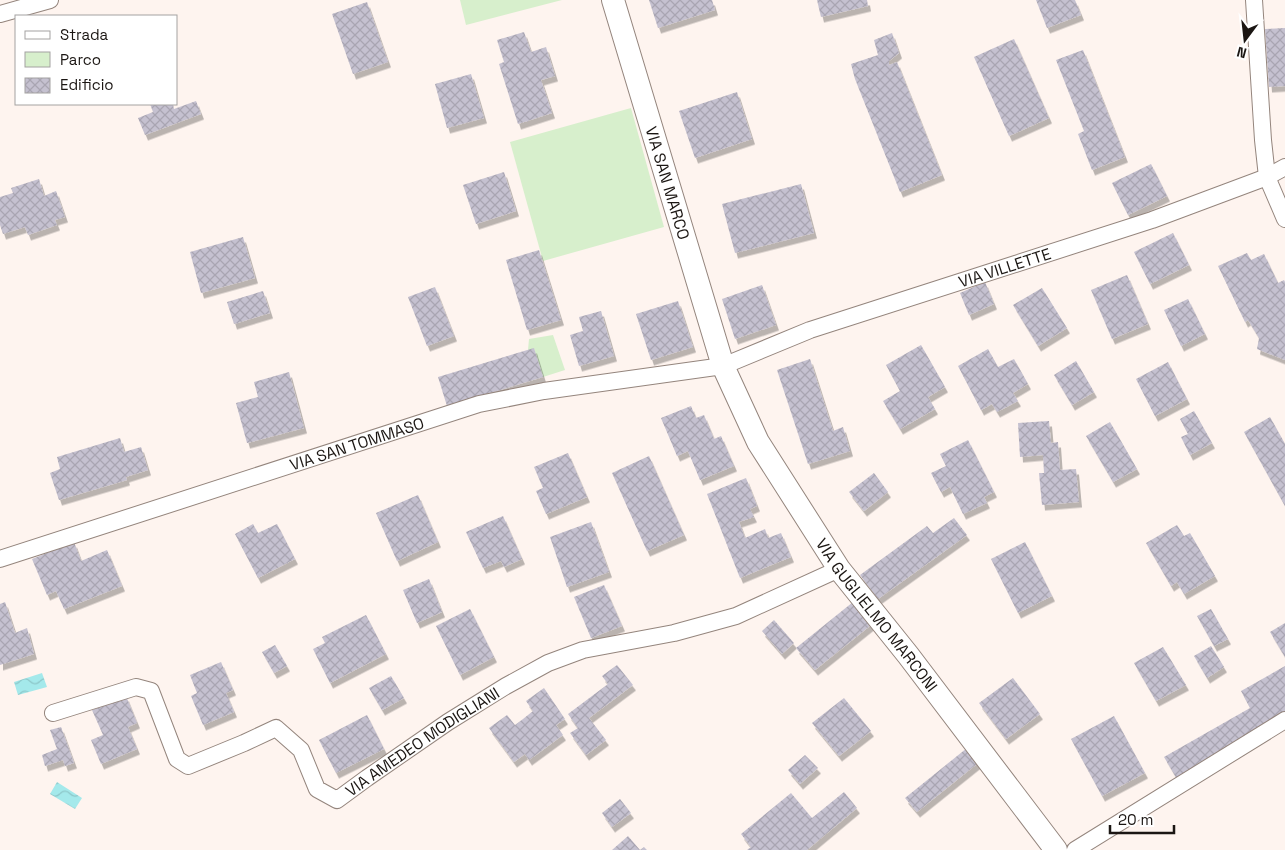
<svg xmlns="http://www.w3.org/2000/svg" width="1285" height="850" font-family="'Space Grotesk',sans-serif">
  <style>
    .green { fill: #d7efcc }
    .water { fill: url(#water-waves) }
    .building { fill: url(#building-cross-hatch); filter: url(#shadow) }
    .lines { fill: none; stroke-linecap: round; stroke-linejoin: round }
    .street-casing { stroke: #94857d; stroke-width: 18 }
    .secondary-casing { stroke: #94857d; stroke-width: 24 }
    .street { stroke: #fff; stroke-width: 16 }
    .secondary { stroke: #fff; stroke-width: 22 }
    .labels { text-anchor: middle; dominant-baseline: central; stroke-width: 5; stroke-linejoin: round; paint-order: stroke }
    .street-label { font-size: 16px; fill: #1b1613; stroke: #fff }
  </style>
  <defs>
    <pattern id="water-waves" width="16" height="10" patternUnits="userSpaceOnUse" patternTransform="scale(1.25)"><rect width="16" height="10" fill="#a4e9eb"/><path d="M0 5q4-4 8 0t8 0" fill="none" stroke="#8dc7c9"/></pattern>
    <pattern id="building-cross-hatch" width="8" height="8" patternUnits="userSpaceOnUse" patternTransform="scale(1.25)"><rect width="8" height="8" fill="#c5c1d0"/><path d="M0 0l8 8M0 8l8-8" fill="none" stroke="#a9a5b2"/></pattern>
    <filter id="shadow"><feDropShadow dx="3" dy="5.5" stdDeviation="0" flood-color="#0004"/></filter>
  </defs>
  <rect width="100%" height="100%" fill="#fef4ef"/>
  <g class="green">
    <path d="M 460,0 L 562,0 L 466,25 Z"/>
    <path d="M 631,108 L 664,227 L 543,261 L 510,142 Z"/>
    <path d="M 553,335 L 565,370 L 543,377 L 534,349 L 528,350 L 529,339 Z"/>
  </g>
  <g class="water">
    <path d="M 42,673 L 47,687 L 18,695 L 14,682 Z"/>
    <path d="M 57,782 L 82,798 L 75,809 L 50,794 Z"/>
  </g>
  <g class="building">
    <path d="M 649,0 L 712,0 L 715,10 L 658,28 Z"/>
    <path d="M 817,0 L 867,0 L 868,6 L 821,17 Z"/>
    <path d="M 1036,0 L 1075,0 L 1081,15 L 1047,28 Z"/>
    <path d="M 367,2 L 388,62 L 353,74 L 332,14 Z"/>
    <path d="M 1285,28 L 1285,86 L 1269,87 L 1265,29 Z"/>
    <path d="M 524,32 L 531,52 L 546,47 L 555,76 L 541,80 L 552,113 L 518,124 L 499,64 L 504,62 L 497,40 Z"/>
    <path d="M 892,33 L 899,53 L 889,61 L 889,65 L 897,62 L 942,175 L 900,192 L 855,79 L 851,64 L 878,55 L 874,40 Z"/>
    <path d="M 1014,39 L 1049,118 L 1009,136 L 974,57 Z"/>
    <path d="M 1083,50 L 1125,157 L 1092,170 L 1078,134 L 1084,131 L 1056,60 Z"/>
    <path d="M 471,74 L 484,118 L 447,128 L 435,84 Z"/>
    <path d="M 737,92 L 752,139 L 695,158 L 679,111 Z"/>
    <path d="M 196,101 L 201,114 L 145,135 L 138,118 L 153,112 L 150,104 L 173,104 L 174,109 Z"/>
    <path d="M 1151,164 L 1167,196 L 1128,215 L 1112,183 Z"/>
    <path d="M 504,172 L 516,211 L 476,224 L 463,185 Z"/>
    <path d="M 39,179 L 44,196 L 56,191 L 65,217 L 55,220 L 57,225 L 28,235 L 25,227 L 3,234 L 0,225 L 0,197 L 13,193 L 11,188 Z"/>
    <path d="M 801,184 L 814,233 L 735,253 L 722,204 Z"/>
    <path d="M 1173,233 L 1189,265 L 1150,284 L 1134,252 Z"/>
    <path d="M 243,237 L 255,278 L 201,293 L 190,252 Z"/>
    <path d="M 539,250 L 561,320 L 527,330 L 506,260 Z"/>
    <path d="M 1247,253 L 1251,260 L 1264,254 L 1278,283 L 1284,280 L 1285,282 L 1285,360 L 1257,349 L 1259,338 L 1248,320 L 1245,322 L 1218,266 Z"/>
    <path d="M 1127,275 L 1148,324 L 1112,339 L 1091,290 Z"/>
    <path d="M 985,282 L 994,304 L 969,315 L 960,293 Z"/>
    <path d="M 762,285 L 776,325 L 735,339 L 722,299 Z"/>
    <path d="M 435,287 L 454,336 L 427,346 L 408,297 Z"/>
    <path d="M 1042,288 L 1067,328 L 1038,346 L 1013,305 Z"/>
    <path d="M 263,291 L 270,313 L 234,324 L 227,302 Z"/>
    <path d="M 1188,299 L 1205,334 L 1181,346 L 1164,310 Z"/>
    <path d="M 678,301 L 693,347 L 651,360 L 636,314 Z"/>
    <path d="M 601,311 L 614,356 L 579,366 L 570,335 L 583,331 L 579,317 Z"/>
    <path d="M 921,345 L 945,387 L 928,397 L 935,409 L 900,429 L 883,401 L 900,391 L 886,365 Z"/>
    <path d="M 534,348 L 543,377 L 447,406 L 438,377 Z"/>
    <path d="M 988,349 L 998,367 L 1014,359 L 1028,384 L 1013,393 L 1018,401 L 997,412 L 992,404 L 981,410 L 958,366 Z"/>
    <path d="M 810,359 L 833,431 L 843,427 L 850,451 L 808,464 L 777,370 Z"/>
    <path d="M 1076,361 L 1094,392 L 1072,405 L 1054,375 Z"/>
    <path d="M 1168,362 L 1187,399 L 1155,416 L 1136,379 Z"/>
    <path d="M 289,372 L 304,428 L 247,443 L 236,403 L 258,397 L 254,382 Z"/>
    <path d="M 691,406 L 696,418 L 704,415 L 714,439 L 721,436 L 734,466 L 700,480 L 688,451 L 677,456 L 661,418 Z"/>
    <path d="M 1194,411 L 1212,443 L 1190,455 L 1181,437 L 1188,434 L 1180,419 Z"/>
    <path d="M 1270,417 L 1285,444 L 1285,506 L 1244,432 Z"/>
    <path d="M 1049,421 L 1051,443 L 1058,442 L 1060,470 L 1076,469 L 1079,502 L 1042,505 L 1039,473 L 1044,473 L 1043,455 L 1020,457 L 1018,423 Z"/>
    <path d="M 1110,422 L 1137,469 L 1113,482 L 1086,436 Z"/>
    <path d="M 120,438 L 124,452 L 141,447 L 148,470 L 126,477 L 127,480 L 59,500 L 50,473 L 60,469 L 57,457 Z"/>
    <path d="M 968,440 L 994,492 L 984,497 L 987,503 L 963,514 L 950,487 L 941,492 L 931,473 L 946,466 L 940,454 Z"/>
    <path d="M 568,453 L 587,497 L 546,514 L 536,491 L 543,488 L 534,467 Z"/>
    <path d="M 649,456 L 684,535 L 647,551 L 612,473 Z"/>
    <path d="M 874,473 L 888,492 L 864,511 L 849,492 Z"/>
    <path d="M 746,478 L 757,506 L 750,509 L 754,517 L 739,522 L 745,538 L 765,529 L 768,538 L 781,533 L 791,557 L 740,578 L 707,494 Z"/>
    <path d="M 418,495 L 438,542 L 397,561 L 376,513 Z"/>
    <path d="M 503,516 L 522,559 L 504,567 L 501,561 L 483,568 L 466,532 Z"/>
    <path d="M 954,518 L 967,535 L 878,599 L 860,575 L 927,526 L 933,533 Z"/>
    <path d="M 591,522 L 609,572 L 567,587 L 550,537 Z"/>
    <path d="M 253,524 L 258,533 L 277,524 L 295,559 L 258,578 L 235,534 Z"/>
    <path d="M 1177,525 L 1184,536 L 1190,533 L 1215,576 L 1184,594 L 1177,582 L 1171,586 L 1146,543 Z"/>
    <path d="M 74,542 L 81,561 L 107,550 L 122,586 L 64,609 L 56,591 L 47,595 L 32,559 Z"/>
    <path d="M 1025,542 L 1052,596 L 1018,613 L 991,559 Z"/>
    <path d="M 429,579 L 442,612 L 417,623 L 403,590 Z"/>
    <path d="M 604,585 L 622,626 L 591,638 L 574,597 Z"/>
    <path d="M 5,602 L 15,633 L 27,628 L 34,654 L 0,665 L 0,604 Z"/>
    <path d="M 853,602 L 871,625 L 815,670 L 796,648 Z"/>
    <path d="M 470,609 L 494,657 L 460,675 L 436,626 Z"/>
    <path d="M 1211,609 L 1228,639 L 1214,646 L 1197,616 Z"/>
    <path d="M 366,615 L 386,654 L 330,683 L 313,649 L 325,643 L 322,637 Z"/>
    <path d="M 774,620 L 794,643 L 782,654 L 762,631 Z"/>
    <path d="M 1285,623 L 1285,657 L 1270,632 Z"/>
    <path d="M 275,645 L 287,666 L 274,673 L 262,652 Z"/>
    <path d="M 1211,646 L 1224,667 L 1207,678 L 1194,656 Z"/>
    <path d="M 1163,647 L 1186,685 L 1156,701 L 1134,663 Z"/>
    <path d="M 221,662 L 233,690 L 226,693 L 234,712 L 203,725 L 191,696 L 197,693 L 190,675 Z"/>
    <path d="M 617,665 L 633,685 L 589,718 L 606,740 L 586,755 L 570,733 L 578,728 L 568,714 L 608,684 L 602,676 Z"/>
    <path d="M 1285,666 L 1285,717 L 1177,779 L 1164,757 L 1250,708 L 1241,691 Z"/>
    <path d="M 391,676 L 404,698 L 382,710 L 369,688 Z"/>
    <path d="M 1013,678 L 1040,714 L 1006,739 L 979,703 Z"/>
    <path d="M 544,688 L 565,719 L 556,725 L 563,735 L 529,760 L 525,754 L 514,762 L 489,728 L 507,715 L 515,725 L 523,719 L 533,711 L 526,701 Z"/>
    <path d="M 126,696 L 137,723 L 128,727 L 137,749 L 101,764 L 91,740 L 103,735 L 92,710 Z"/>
    <path d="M 844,698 L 871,731 L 839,756 L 812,723 Z"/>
    <path d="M 367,715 L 384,749 L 336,773 L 319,740 Z"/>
    <path d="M 1114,716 L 1145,773 L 1102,796 L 1071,739 Z"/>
    <path d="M 61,727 L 74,763 L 65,766 L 63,760 L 45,766 L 42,755 L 57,749 L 50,730 Z"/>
    <path d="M 967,748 L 978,763 L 917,812 L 905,798 Z"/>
    <path d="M 805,755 L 818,768 L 800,784 L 788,770 Z"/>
    <path d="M 844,792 L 857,808 L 807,850 L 747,850 L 751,847 L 741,834 L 791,793 L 812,818 Z"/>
    <path d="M 620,799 L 631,813 L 612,827 L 602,813 Z"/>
    <path d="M 628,836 L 640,850 L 644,847 L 647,850 L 612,850 Z"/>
  </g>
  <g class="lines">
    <g class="street-casing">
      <g id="street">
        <path d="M 1254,0 L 1263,140 L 1267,177 L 1285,219"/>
        <path d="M 0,14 L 50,0"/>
        <path id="s1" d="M 0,559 L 479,404 L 544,391 L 723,366 L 810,330 L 1152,220 L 1267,177 L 1285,167"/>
        <path id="s2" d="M 53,713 L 136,687 L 151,691 L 177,759 L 188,766 L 244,743 L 276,728 L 301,750 L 317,789 L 337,800 L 367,778 L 448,722 L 506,686 L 548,663 L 583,650 L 674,633 L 736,616 L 839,569"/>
        <path d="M 1075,850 L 1285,720"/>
      </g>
    </g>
    <g class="secondary-casing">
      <g id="secondary">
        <path id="s3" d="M 613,0 L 723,366 L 758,442 L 839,569 L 908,655 L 1056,850"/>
      </g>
    </g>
    <use href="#street" class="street"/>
    <use href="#secondary" class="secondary"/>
  </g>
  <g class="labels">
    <g class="street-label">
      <text stroke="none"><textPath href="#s3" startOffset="191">VIA SAN MARCO</textPath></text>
      <text stroke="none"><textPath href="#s1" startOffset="1049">VIA VILLETTE</textPath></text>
      <text stroke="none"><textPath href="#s1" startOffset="375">VIA SAN TOMMASO</textPath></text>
      <text stroke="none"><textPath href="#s3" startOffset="676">VIA GUGLIELMO MARCONI</textPath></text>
      <text stroke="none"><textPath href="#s2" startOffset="486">VIA AMEDEO MODIGLIANI</textPath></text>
    </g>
  </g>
  <rect x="15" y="15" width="162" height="90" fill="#ffffff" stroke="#a4a2a1"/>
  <rect x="25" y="31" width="25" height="8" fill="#ffffff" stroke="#a4a2a1"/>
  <text x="60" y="40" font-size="15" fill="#1b1613">Strada</text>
  <rect x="25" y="52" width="25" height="15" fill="#d7efcc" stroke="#a4a2a1"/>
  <text x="60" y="65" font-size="15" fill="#1b1613">Parco</text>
  <rect x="25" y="78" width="25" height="15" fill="url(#building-cross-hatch)" stroke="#a4a2a1"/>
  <text x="60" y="90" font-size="15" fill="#1b1613">Edificio</text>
  <g transform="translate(1245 40) rotate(195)" stroke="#ffffff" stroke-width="4" paint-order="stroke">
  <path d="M0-4L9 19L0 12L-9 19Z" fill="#1b1613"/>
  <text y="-8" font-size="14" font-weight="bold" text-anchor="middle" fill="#1b1613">N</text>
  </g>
  <path d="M1110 825v8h64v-8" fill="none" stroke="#1b1613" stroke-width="2.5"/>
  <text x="1118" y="825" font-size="15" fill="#1b1613" stroke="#ffffff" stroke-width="4" paint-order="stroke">20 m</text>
</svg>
